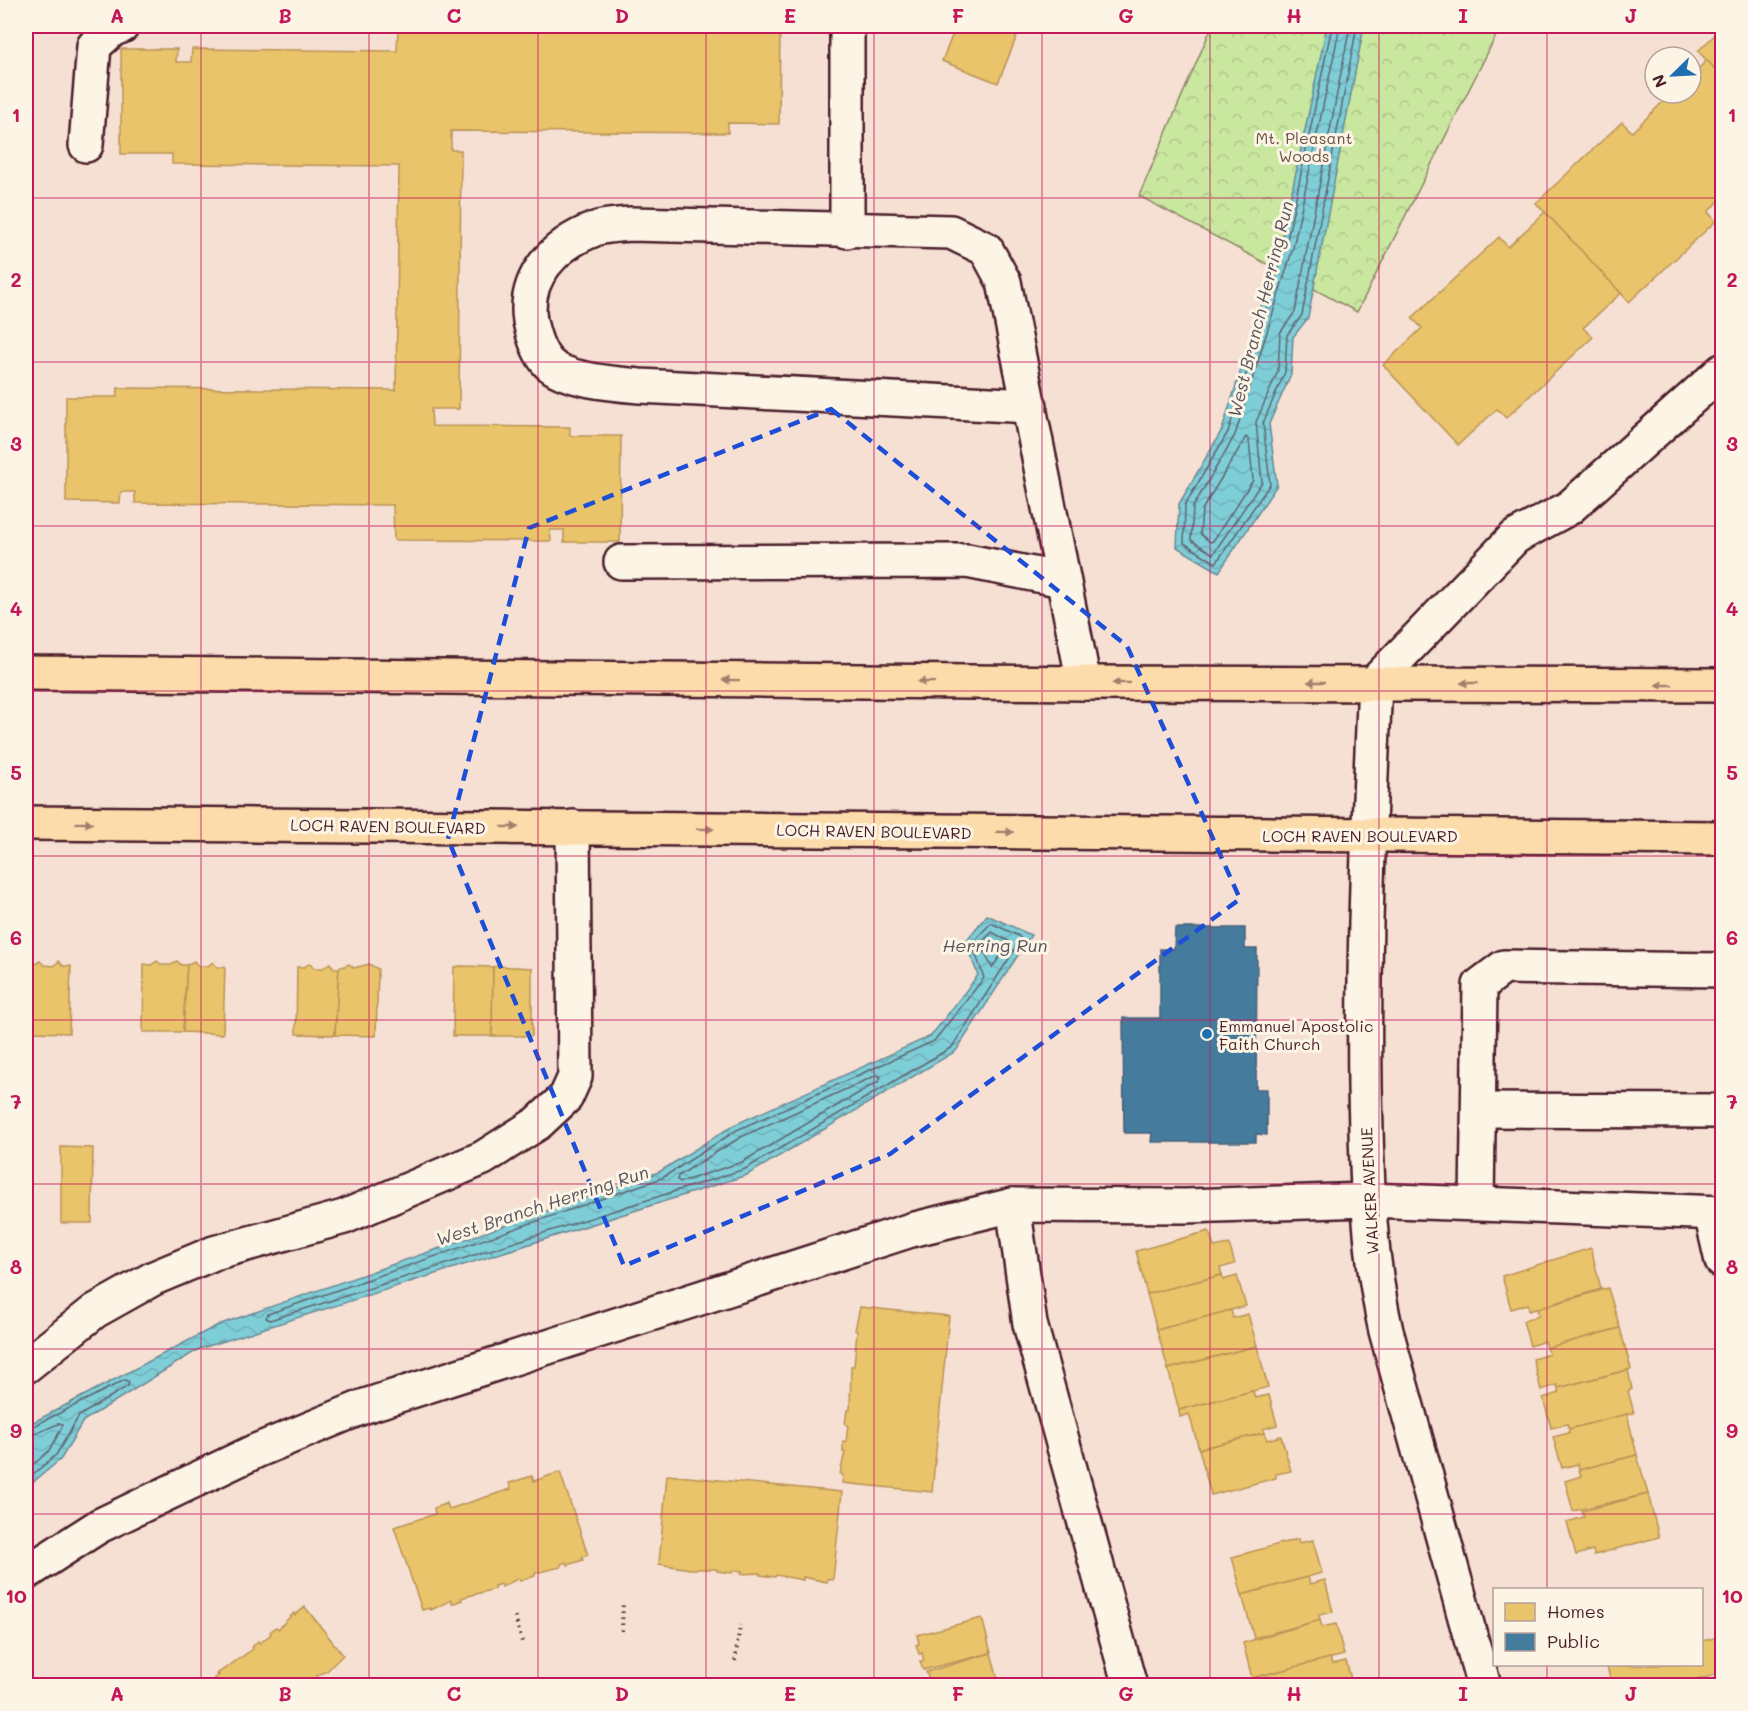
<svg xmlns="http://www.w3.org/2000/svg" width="1748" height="1711" font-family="Mali,sans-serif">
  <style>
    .park { fill: url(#park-crowns); stroke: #8a8364; stroke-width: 1.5 }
    .water { fill: url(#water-waves); stroke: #698893; stroke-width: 1.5 }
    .homes { fill: #e9c46a; stroke: #b99257; stroke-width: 1.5 }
    .public { fill: #457b9d; stroke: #465f7b; stroke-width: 1.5 }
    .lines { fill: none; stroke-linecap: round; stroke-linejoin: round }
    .shore { stroke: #5f6570; stroke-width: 1.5 }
    .minor-casing { stroke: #4a1f2b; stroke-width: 38 }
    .major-casing { stroke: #4a1f2b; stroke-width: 38 }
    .path { stroke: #4a1f2b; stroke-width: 4; stroke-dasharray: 1.5 4.5; stroke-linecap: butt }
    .minor { stroke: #fcf5e5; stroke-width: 33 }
    .major { stroke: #fddcac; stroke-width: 33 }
    .oneway { fill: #a47e6c }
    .marked { fill: none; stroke: #1d4ed8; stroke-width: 4.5; stroke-dasharray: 12 8; stroke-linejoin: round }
    .grid { fill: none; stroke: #c2185b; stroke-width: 1.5; stroke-opacity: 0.55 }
    .poi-dot { fill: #1f6fb2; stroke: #fcf5e5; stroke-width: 2 }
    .labels { text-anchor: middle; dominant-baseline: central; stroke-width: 6; stroke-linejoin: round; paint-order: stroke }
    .park-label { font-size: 16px; fill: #6a5148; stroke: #fcf5e5 }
    .street-label { font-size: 16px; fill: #4a1f2b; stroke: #fcf5e5 }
    .poi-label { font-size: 16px; fill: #4a1f2b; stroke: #fcf5e5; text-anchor: start }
    .water-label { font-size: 18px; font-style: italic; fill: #5a545f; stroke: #fcf5e5 }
    .neatline { fill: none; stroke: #c2185b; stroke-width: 2 }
    .grid-label { font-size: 20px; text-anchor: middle; font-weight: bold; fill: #c2185b }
  </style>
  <defs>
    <pattern id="park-crowns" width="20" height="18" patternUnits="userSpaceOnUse" patternTransform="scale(1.5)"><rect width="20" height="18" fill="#c9e79e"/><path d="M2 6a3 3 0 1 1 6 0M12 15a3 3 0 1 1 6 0" fill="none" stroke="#aec688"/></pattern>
    <pattern id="water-waves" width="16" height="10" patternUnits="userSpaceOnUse" patternTransform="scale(1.5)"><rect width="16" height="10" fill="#7eced8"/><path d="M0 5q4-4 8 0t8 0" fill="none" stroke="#6eb0ba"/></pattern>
  </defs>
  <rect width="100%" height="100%" fill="#f6e0d3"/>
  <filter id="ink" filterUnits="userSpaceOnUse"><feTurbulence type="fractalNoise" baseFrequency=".0167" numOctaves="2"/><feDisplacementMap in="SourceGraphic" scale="12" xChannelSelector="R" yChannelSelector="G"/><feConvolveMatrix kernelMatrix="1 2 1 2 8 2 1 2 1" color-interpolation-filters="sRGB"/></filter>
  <g filter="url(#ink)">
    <path class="park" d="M 1212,26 L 1501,26 L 1357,312 L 1139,196 Z"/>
    <g class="water">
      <path d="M 1327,26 L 1364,26 L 1308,318 L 1293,337 L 1291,374 L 1269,424 L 1277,485 L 1219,572 L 1177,547 L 1179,504 L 1222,430 L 1281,243 Z"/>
      <path d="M 987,915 L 1031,935 L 956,1051 L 747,1175 L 199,1349 L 83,1421 L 61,1459 L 26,1488 L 26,1426 L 218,1325 L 659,1172 L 734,1125 L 931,1036 L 978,975 L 965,942 Z"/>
    </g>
    <g class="homes">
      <path d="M 398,26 L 711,26 L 711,28 L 725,29 L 725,26 L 780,26 L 779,124 L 728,123 L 728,133 L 451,131 L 451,150 L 461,150 L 459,409 L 431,409 L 432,426 L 570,427 L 570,436 L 621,436 L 620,542 L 564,542 L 564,530 L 550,530 L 551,541 L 394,540 L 393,505 L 135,503 L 135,492 L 121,492 L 120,503 L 66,502 L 66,397 L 117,397 L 118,388 L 396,390 L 399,166 L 172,164 L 172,154 L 121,154 L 121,49 L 177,49 L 176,62 L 191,62 L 192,49 L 397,51 Z"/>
      <path d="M 956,26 L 1021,26 L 998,83 L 942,61 Z"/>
      <path d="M 1722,28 L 1722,77 L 1698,51 Z"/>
      <path d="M 1707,60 L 1722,77 L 1722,198 L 1708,212 L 1716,221 L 1629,302 L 1536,203 L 1622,122 L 1632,132 L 1672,93 L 1691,93 L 1691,76 Z"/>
      <path d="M 1545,212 L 1621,293 L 1583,328 L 1593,337 L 1506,418 L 1497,409 L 1458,445 L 1383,365 L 1422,328 L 1412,318 L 1499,237 L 1508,247 Z"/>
      <path d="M 40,961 L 44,965 L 54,966 L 59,961 L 63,966 L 71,966 L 69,1033 L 29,1032 L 33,965 Z"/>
      <path d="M 157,961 L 162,965 L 171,965 L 177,961 L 181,965 L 187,965 L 183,1032 L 143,1032 L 144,964 L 151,965 Z"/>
      <path d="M 194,961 L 198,966 L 208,966 L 213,962 L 217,967 L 225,967 L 223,1034 L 183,1032 L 187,965 Z"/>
      <path d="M 310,963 L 314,968 L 323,968 L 330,963 L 334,968 L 339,968 L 335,1035 L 296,1034 L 297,967 L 304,967 Z"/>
      <path d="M 26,964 L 33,965 L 29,1032 L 26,1032 Z"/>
      <path d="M 349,964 L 354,968 L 369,964 L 378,969 L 376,1036 L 335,1035 L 339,968 Z"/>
      <path d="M 461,966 L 493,967 L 492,1036 L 453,1036 L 454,967 Z"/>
      <path d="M 496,966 L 532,968 L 532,1036 L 492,1036 L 493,967 Z"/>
      <path d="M 61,1147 L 93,1148 L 92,1223 L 61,1223 Z"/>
      <path d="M 1209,1231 L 1214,1247 L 1229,1244 L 1235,1264 L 1220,1268 L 1222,1275 L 1147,1294 L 1136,1251 Z"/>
      <path d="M 1591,1248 L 1601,1289 L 1529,1311 L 1528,1304 L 1511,1309 L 1502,1276 Z"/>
      <path d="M 1222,1275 L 1223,1280 L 1237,1276 L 1246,1306 L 1157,1330 L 1147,1294 Z"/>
      <path d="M 1608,1288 L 1620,1328 L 1547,1348 L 1545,1341 L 1530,1346 L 1523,1321 L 1539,1316 L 1537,1309 Z"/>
      <path d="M 860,1307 L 949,1316 L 932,1492 L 842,1483 L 843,1475 L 840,1474 L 845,1452 L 843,1452 L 843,1441 L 846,1442 L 848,1425 L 845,1424 L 847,1410 L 850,1410 L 851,1366 L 854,1366 L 857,1331 L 855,1330 Z"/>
      <path d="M 1231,1310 L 1233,1318 L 1248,1314 L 1257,1346 L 1168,1369 L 1157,1330 Z"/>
      <path d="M 1620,1328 L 1631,1369 L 1558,1388 L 1557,1385 L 1541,1390 L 1533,1359 L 1549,1354 L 1547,1348 Z"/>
      <path d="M 1257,1346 L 1268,1387 L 1179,1410 L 1168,1369 Z"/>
      <path d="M 1628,1370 L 1632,1389 L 1628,1391 L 1634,1413 L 1569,1429 L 1567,1424 L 1551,1428 L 1543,1398 L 1559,1393 L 1558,1388 Z"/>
      <path d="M 1253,1391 L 1255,1398 L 1269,1395 L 1277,1425 L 1263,1429 L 1264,1433 L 1199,1449 L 1189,1414 L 1180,1417 L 1179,1410 Z"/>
      <path d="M 1627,1414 L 1637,1455 L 1579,1470 L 1578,1464 L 1562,1468 L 1553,1437 L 1569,1433 L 1569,1429 Z"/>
      <path d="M 1264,1433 L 1267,1440 L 1281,1436 L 1291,1471 L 1276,1474 L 1276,1478 L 1211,1495 L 1199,1449 Z"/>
      <path d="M 1637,1455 L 1648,1494 L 1573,1511 L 1565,1481 L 1581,1476 L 1579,1470 Z"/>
      <path d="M 560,1472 L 588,1555 L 582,1557 L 583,1560 L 568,1565 L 567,1562 L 561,1564 L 561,1567 L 535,1573 L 535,1576 L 520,1581 L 519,1578 L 502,1587 L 501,1584 L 494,1586 L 495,1589 L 461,1598 L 462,1600 L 452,1604 L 452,1600 L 431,1610 L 430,1608 L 422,1610 L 394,1527 L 435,1514 L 434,1508 L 447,1503 L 449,1509 L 511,1489 L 509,1483 L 532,1476 L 534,1481 Z"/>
      <path d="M 667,1475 L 842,1492 L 833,1580 L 827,1579 L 827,1582 L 803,1577 L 803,1580 L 776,1575 L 775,1577 L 760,1575 L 760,1573 L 741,1574 L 742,1571 L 733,1570 L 732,1573 L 717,1571 L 717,1569 L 690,1569 L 659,1564 Z"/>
      <path d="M 1648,1494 L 1659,1537 L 1594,1555 L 1593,1550 L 1576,1555 L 1567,1522 L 1584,1517 L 1582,1511 L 1590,1509 Z"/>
      <path d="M 1298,1539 L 1299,1543 L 1313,1540 L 1322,1573 L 1242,1595 L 1232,1557 Z"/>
      <path d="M 1308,1577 L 1310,1584 L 1325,1580 L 1333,1612 L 1319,1615 L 1320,1620 L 1254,1638 L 1242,1595 Z"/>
      <path d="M 305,1607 L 343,1655 L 327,1671 L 317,1676 L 318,1679 L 305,1686 L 206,1686 L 219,1675 L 217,1674 L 253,1649 L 252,1647 L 258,1641 L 260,1643 L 271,1634 L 270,1632 L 276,1627 L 278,1629 L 294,1613 L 295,1615 Z"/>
      <path d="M 982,1618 L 991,1653 L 923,1670 L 920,1661 L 924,1661 L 922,1653 L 919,1654 L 916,1645 L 919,1644 L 917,1635 Z"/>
      <path d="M 1320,1620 L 1322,1627 L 1336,1624 L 1344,1655 L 1252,1678 L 1243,1643 Z"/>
      <path d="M 1722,1636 L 1722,1673 L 1677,1686 L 1612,1686 L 1607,1666 L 1702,1664 L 1702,1641 Z"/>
      <path d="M 991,1653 L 1000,1686 L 927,1686 L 926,1683 L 930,1682 L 926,1672 Z"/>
      <path d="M 1330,1658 L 1332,1664 L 1346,1661 L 1353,1686 L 1254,1686 L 1252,1678 Z"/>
      <path d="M 1705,1678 L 1708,1686 L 1677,1686 Z"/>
    </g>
    <path class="public" d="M 1175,928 L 1245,928 L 1245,949 L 1257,949 L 1256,1089 L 1267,1089 L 1267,1135 L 1256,1134 L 1256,1142 L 1151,1142 L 1152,1133 L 1124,1133 L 1123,1018 L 1160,1018 L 1160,949 L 1174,949 Z"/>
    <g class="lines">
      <g class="shore">
        <path d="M 1332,26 L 1286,245 L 1228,432 L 1185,505 L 1184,543 L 1216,563 L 1270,484 L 1263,423 L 1285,372 L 1287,335 L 1302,315 L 1357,26"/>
        <path d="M 1340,26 L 1293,248 L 1235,435 L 1193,507 L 1191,540 L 1213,554 L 1262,482 L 1256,422 L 1278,371 L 1280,333 L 1295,312 L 1350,26"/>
        <path d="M 1246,437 L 1249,440 L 1253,480 L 1213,541 L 1210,542 L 1200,534 L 1202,510 Z"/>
        <path d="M 991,923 L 1019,936 L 1021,940 L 952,1047 L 745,1169 L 270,1320 L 266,1318 L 268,1314 L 662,1178 L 737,1130 L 934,1041 L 984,978 L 972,943 Z"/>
        <path d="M 992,932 L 1010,942 L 992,968 L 981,944 Z"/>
        <path d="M 877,1075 L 881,1077 L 879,1081 L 742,1162 L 681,1182 L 677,1180 L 678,1176 L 741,1137 Z"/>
        <path d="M 26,1430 L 125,1380 L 129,1382 L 128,1386 L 79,1416 L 56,1455 L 26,1480"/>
        <path d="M 26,1438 L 60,1423 L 63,1425 L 50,1450 L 26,1471"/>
      </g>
      <g class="minor-casing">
        <g id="minor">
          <path d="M 847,26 L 847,231"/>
          <path d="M 86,145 L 94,46 L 113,29 L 122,26"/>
          <path d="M 1030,406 L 640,386 C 617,384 564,380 548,363 C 538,352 533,335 530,321 C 523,277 555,244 595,229 C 606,225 619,225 631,224 L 951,232 L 986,249 L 1004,282 L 1084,683"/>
          <path d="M 621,562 L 967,561 L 1063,580"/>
          <path d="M 1479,1110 L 1722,1111"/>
          <path d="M 1477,1203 L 1480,985 L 1504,967 L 1722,970"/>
          <path d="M 1013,1205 L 1030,1324 L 1130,1686"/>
          <path d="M 1711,1213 L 1722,1261"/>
          <path d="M 26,1366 L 95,1311 L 154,1278 L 214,1253 L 344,1217 L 483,1158 L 538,1123 L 566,1097 L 575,1077 L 573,827"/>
          <path d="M 26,1573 L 99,1526 L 256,1451 L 365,1406 L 911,1230 L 1013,1205 L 1185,1206 L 1367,1200 L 1722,1213"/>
          <path d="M 1484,1686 L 1386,1331 C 1367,1247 1367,1173 1365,1087 C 1363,952 1369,817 1375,682 L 1515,537 L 1569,508 L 1722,371"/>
        </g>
      </g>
      <g class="major-casing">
        <g id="major">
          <path d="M 26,673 L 1084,683 L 1722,685"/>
          <path d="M 26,823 L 1722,838"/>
        </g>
      </g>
      <g class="path">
        <path d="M 515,1617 L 523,1645"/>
        <path d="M 622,1631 L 623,1601"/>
        <path d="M 735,1661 L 740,1625"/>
      </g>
      <use href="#minor" class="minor"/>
      <use href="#major" class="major"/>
    </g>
    <defs><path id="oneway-solid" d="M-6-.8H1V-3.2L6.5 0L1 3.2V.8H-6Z" transform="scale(1.5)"/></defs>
    <g class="oneway">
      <use href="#oneway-solid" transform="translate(731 680) rotate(-179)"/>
      <use href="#oneway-solid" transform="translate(926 682) rotate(-179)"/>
      <use href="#oneway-solid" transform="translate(1316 682) rotate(-180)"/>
      <use href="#oneway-solid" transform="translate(1121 683) rotate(179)"/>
      <use href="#oneway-solid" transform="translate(1469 683) rotate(-180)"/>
      <use href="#oneway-solid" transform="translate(1664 685) rotate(-180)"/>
      <use href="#oneway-solid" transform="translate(84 823) rotate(1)"/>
      <use href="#oneway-solid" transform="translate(510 827) rotate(1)"/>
      <use href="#oneway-solid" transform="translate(705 829) rotate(1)"/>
      <use href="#oneway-solid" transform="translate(1005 832) rotate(1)"/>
    </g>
  </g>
  <path class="marked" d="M 831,409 L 1127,646 L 1240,899 L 890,1154 L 624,1266 L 448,839 L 529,528 Z"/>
  <path class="grid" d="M 201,26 L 201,1686M 369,26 L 369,1686M 538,26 L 538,1686M 706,26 L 706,1686M 874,26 L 874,1686M 1042,26 L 1042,1686M 1210,26 L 1210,1686M 1379,26 L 1379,1686M 1547,26 L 1547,1590M 26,198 L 1722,198M 26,362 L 1722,362M 26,526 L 1722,526M 26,691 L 1722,691M 26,856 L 1722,856M 26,1020 L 1722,1020M 26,1184 L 1722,1184M 26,1349 L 1722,1349M 26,1514 L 1722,1514M 1547,1664 L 1547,1686"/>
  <circle class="poi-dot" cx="1207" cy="1034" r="6"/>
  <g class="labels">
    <g class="park-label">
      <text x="1304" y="137">Mt. Pleasant<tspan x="1304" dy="18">Woods</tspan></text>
    </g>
    <g class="street-label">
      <text transform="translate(388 826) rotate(1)">LOCH RAVEN BOULEVARD</text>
      <text transform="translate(874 831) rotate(1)">LOCH RAVEN BOULEVARD</text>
      <text x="1360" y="835">LOCH RAVEN BOULEVARD</text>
      <text transform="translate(1369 1191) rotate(-93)">WALKER AVENUE</text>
    </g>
    <g class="poi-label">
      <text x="1219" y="1025">Emmanuel Apostolic<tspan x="1219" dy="18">Faith Church</tspan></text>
    </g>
    <g class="water-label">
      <text transform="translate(1260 309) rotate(-76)">West Branch Herring Run</text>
      <text x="995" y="945">Herring Run</text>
      <text transform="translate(542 1205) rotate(-18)">West Branch Herring Run</text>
    </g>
  </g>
  <rect width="1748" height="1711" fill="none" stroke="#fcf5e5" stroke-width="66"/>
  <rect x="1493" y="1588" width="210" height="78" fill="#fcf5e5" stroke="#b59f9b" stroke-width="1.5"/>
  <rect x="1505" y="1603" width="30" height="18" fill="#e9c46a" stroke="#b59f9b" stroke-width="1.5"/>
  <text x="1547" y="1618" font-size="18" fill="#4a1f2b">Homes</text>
  <rect x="1505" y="1633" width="30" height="18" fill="#457b9d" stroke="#b59f9b" stroke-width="1.5"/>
  <text x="1547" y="1648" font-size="18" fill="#4a1f2b">Public</text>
  <g transform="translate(1673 75) rotate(246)"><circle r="28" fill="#fcf5e5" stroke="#b59f9b" stroke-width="1.5"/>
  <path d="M0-4.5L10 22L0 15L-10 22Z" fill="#1f6fb2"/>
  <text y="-9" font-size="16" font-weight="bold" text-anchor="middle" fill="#4a1f2b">N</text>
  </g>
  <rect x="33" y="33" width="1682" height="1645" class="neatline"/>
  <g class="grid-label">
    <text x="117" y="23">A</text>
    <text x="285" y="23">B</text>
    <text x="454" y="23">C</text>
    <text x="622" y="23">D</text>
    <text x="790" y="23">E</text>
    <text x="958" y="23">F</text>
    <text x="1126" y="23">G</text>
    <text x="1294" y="23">H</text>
    <text x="1463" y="23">I</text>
    <text x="1631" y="23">J</text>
    <text x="16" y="122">1</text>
    <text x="1732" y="122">1</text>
    <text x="16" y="287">2</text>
    <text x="1732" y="287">2</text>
    <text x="16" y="451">3</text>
    <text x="1732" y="451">3</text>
    <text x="16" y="616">4</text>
    <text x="1732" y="616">4</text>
    <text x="16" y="780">5</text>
    <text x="1732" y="780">5</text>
    <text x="16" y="945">6</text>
    <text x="1732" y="945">6</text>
    <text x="16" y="1109">7</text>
    <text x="1732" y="1109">7</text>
    <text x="16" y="1274">8</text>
    <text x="1732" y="1274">8</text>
    <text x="16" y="1438">9</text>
    <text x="1732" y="1438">9</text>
    <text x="16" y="1603">10</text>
    <text x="1732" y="1603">10</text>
    <text x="117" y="1701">A</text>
    <text x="285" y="1701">B</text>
    <text x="454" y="1701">C</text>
    <text x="622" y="1701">D</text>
    <text x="790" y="1701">E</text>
    <text x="958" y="1701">F</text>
    <text x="1126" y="1701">G</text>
    <text x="1294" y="1701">H</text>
    <text x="1463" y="1701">I</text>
    <text x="1631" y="1701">J</text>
  </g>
</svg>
